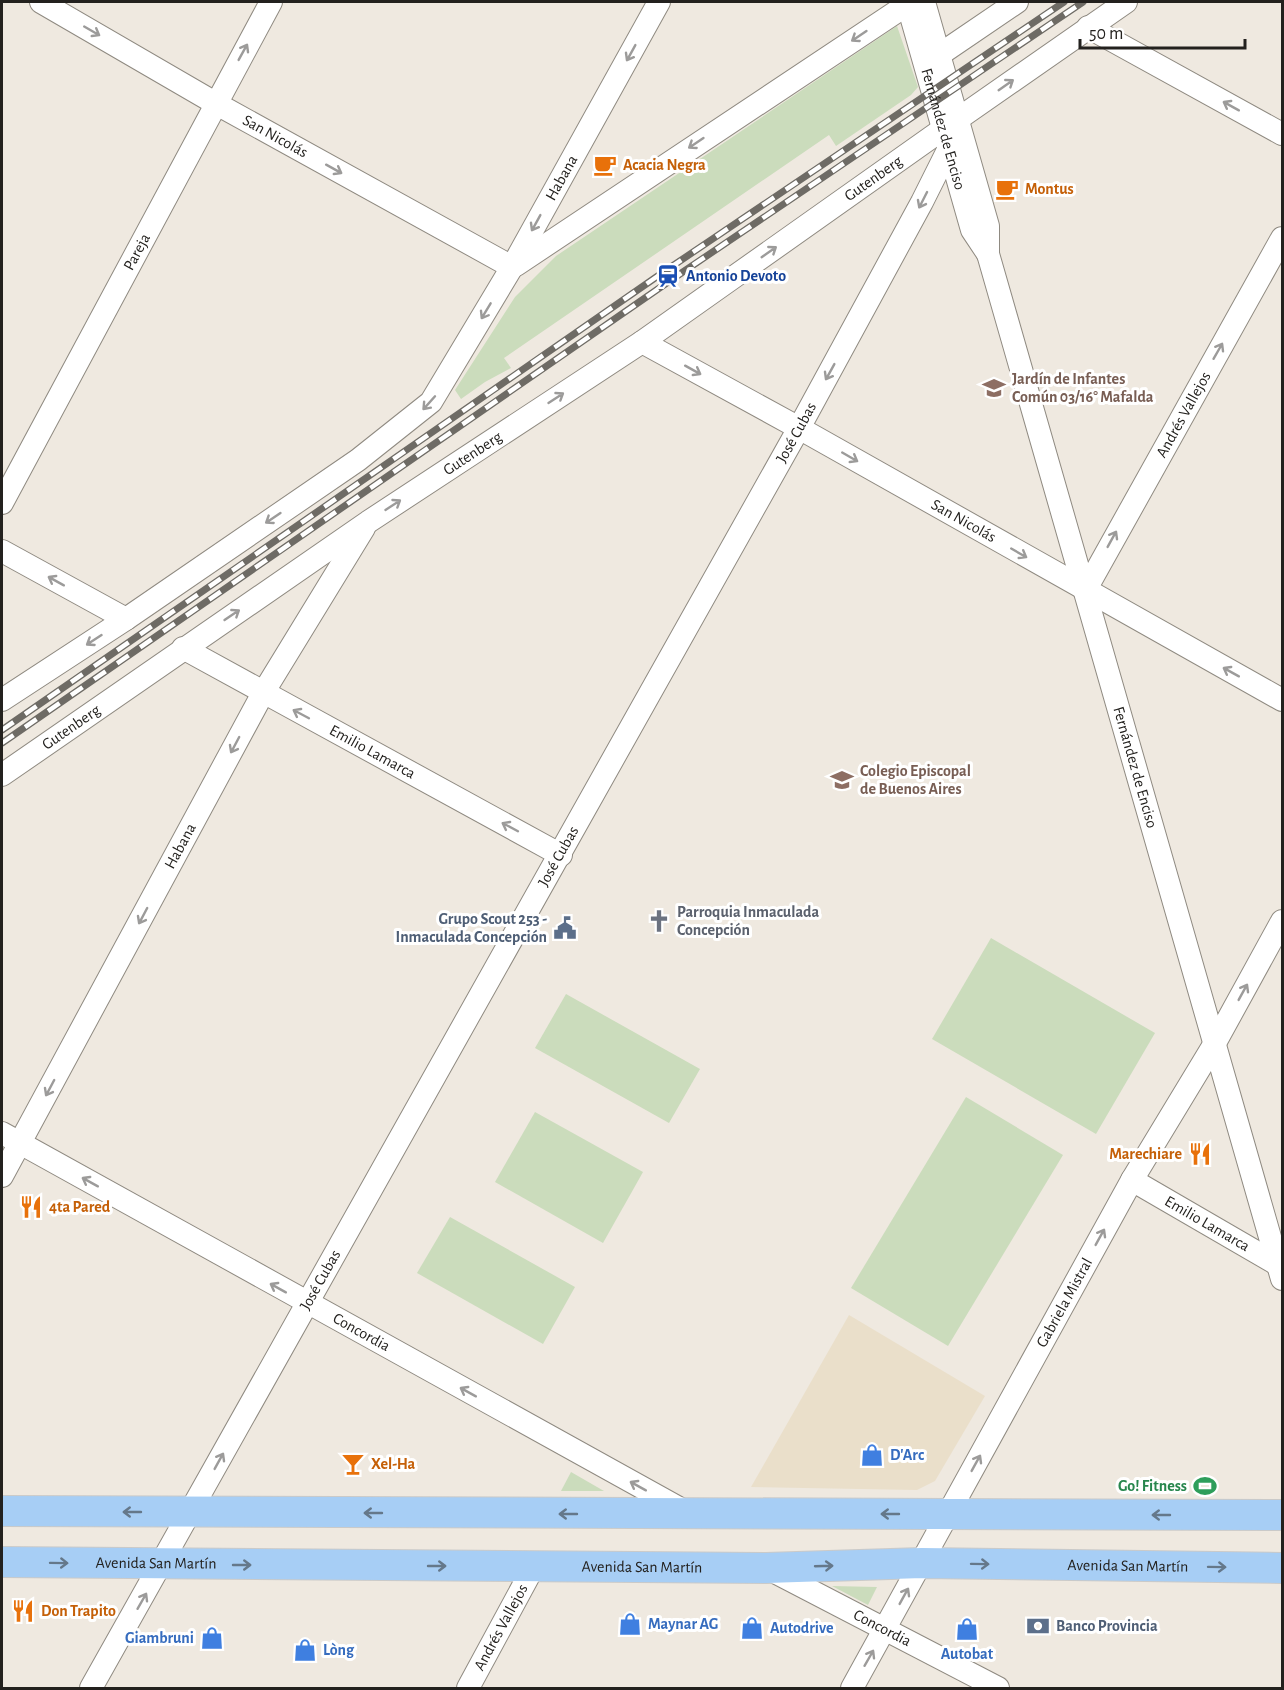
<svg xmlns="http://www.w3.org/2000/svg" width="1284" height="1690" font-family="'Alegreya Sans',sans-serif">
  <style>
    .commercial { fill: #eadfca }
    .green { fill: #cbdcbc }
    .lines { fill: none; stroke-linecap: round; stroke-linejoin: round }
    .minor-casing { stroke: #8f8a81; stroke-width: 24 }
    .major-casing { stroke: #cacac9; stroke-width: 32 }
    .minor { stroke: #fff; stroke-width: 22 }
    .major { stroke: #a7cef5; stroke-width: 30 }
    .rail-casing { stroke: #6e6b65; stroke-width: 7 }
    .rail { stroke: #fff; stroke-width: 4.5; stroke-dasharray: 14; stroke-linecap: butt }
    .oneway { stroke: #9c9b9a }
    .oneway2 { stroke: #65788a }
    .labels { text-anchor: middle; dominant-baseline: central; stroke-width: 6; stroke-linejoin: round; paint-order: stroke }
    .street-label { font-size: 16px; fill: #23211e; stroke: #fff }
    .food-label { font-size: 16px; font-weight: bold; fill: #c56008; stroke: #fff; text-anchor: start }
    .transit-label { font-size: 16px; font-weight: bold; fill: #164399; stroke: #fff; text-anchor: start }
    .education-label { font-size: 16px; font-weight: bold; fill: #785e54; stroke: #fff; text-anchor: start }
    .worship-label { font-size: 16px; font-weight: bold; fill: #5b616d; stroke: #fff; text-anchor: start }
    .service-label { font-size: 16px; font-weight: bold; fill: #4e5e75; stroke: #fff; text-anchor: end }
    .shop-label { font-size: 16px; font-weight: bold; fill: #366cbe; stroke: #fff; text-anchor: start }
    .leisure-label { font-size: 16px; font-weight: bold; fill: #27864d; stroke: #fff; text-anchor: end }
  </style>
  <rect width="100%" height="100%" fill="#efe9e0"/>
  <path class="commercial" d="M 849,1315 L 985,1396 L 935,1481 L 917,1490 L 751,1487 Z"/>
  <g class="green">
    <path d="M 897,26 L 918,87 L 911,95 L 836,146 L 829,135 L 504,358 L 511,368 L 485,382 L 461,399 L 455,390 L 515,297 L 556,256 Z"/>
    <path d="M 991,938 L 1155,1033 L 1096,1134 L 932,1039 Z"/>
    <path d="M 566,994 L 700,1069 L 669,1123 L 535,1048 Z"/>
    <path d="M 966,1097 L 1063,1155 L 948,1346 L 851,1288 Z"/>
    <path d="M 535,1112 L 643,1172 L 603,1243 L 495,1182 Z"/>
    <path d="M 450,1217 L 575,1287 L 543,1344 L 417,1273 Z"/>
    <path d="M 571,1472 L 604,1491 L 561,1491 Z"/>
    <path d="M 832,1586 L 877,1587 L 868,1605 Z"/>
  </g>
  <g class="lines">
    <g class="minor-casing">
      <g id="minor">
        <path id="s1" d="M 41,2 L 215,103 L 512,267"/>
        <path id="s2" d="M 907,2 L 972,230 L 988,254"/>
        <path id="s3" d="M 924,2 L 988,226 L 988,254 L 1282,1279"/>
        <path d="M 1088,27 L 1282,134"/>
        <path d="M 939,55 L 1017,2"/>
        <path d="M 958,119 L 1126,2"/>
        <path d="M 516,265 L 908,4"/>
        <path id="s4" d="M 642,342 L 799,428 L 1282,700"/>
        <path id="s5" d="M 2,503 L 271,2"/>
        <path d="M 2,551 L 126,619"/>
        <path id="s6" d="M 1085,591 L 1282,238"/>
        <path id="s7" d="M 183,648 L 561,855"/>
        <path id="s8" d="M 2,700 L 126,619 L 358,460 L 431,402 L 512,267 L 659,2"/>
        <path id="s9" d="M 2,775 L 368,522 L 642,342 L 943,129"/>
        <path id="s10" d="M 2,1133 L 688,1513"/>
        <path id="s11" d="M 2,1176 L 263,693 L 364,528"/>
        <path id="s12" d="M 1132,1180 L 1282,1267"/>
        <path id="s13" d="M 767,1568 L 998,1688"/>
        <path id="s14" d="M 91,1688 L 799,428 L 922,202 L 949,148"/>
        <path id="s15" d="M 468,1688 L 534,1566"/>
        <path id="s16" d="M 852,1688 L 1132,1180 L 1215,1043 L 1282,921"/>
      </g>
    </g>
    <g class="major-casing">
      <g id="major">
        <path d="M 2,1511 L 1282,1515"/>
        <path id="s17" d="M 2,1562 L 766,1568 L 922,1563 L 1282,1568"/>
      </g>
    </g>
    <use href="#minor" class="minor"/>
    <use href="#major" class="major"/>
    <g class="rail-casing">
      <g id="rail">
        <path d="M 2,730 L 665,271 L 1064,2"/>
        <path d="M 2,743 L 671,280 L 1083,2"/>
      </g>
    </g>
    <use href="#rail" class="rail"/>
  </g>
  <defs><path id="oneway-shaft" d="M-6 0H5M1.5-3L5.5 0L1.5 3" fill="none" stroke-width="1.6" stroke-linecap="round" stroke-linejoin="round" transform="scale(1.5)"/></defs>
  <g class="oneway">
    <use href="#oneway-shaft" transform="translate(92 31) rotate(30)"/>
    <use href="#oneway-shaft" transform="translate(859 36) rotate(146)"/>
    <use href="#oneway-shaft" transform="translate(243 52) rotate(-61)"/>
    <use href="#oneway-shaft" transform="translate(631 53) rotate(119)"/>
    <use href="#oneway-shaft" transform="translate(1006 85) rotate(-35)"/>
    <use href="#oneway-shaft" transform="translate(1231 106) rotate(-151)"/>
    <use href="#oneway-shaft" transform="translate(696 143) rotate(146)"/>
    <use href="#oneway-shaft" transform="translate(334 169) rotate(29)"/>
    <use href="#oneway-shaft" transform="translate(923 200) rotate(117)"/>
    <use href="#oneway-shaft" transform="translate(536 223) rotate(119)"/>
    <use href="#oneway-shaft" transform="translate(769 252) rotate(-35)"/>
    <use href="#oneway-shaft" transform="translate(486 311) rotate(121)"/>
    <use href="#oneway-shaft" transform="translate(1218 351) rotate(-60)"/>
    <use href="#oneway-shaft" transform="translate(693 370) rotate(29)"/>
    <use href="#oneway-shaft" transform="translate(830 372) rotate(119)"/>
    <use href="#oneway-shaft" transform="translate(556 398) rotate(-33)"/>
    <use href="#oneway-shaft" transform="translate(429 403) rotate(132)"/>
    <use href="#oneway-shaft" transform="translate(850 457) rotate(30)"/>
    <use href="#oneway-shaft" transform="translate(393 505) rotate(-33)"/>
    <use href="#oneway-shaft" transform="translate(273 518) rotate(146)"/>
    <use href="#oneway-shaft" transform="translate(1112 539) rotate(-61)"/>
    <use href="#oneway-shaft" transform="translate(1019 553) rotate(30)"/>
    <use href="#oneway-shaft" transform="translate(56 581) rotate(-151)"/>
    <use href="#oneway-shaft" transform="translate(232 615) rotate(-34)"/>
    <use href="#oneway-shaft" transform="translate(94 640) rotate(147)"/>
    <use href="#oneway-shaft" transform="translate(1231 672) rotate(-151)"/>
    <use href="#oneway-shaft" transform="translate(301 714) rotate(-152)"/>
    <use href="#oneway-shaft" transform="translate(235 745) rotate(118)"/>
    <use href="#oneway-shaft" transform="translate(510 827) rotate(-152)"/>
    <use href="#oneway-shaft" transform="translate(143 916) rotate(118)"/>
    <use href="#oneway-shaft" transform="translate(1243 992) rotate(-61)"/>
    <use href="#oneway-shaft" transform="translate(50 1088) rotate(118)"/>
    <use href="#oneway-shaft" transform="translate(90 1182) rotate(-151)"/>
    <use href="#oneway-shaft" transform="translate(1100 1237) rotate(-61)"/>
    <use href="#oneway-shaft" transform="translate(278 1288) rotate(-151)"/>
    <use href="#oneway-shaft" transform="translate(468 1392) rotate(-151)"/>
    <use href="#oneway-shaft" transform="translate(219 1461) rotate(-61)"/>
    <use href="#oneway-shaft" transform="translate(976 1463) rotate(-61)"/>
    <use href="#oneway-shaft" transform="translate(638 1486) rotate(-151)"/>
    <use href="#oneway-shaft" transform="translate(904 1596) rotate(-61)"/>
    <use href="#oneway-shaft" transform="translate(142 1601) rotate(-60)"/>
    <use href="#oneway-shaft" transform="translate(869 1658) rotate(-60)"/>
  </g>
  <g class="oneway2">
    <use href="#oneway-shaft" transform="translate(132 1512) rotate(-180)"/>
    <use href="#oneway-shaft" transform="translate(373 1513) rotate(-180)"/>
    <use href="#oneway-shaft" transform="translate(568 1514) rotate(-180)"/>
    <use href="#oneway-shaft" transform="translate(890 1514) rotate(180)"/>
    <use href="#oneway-shaft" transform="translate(1161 1515) rotate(180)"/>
    <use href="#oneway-shaft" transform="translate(59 1563) rotate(1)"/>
    <use href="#oneway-shaft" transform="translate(980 1564) rotate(1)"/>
    <use href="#oneway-shaft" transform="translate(242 1565)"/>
    <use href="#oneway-shaft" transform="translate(437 1566)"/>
    <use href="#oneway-shaft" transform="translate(824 1566) rotate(-2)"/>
    <use href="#oneway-shaft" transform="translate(1217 1567) rotate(1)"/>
  </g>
  <defs>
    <g id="cafe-bare" transform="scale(1.8)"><path d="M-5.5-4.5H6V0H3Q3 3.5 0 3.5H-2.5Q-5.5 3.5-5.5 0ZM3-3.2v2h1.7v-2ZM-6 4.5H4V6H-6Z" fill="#e8710a" stroke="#fff" stroke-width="2.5" paint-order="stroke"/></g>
    <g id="station-bare" transform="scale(1.8)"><path d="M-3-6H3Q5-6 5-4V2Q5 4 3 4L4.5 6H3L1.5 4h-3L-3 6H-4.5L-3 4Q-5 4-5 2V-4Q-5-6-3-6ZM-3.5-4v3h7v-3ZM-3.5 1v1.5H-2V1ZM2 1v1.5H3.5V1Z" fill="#1a4fb4" stroke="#fff" stroke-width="2.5" paint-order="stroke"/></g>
    <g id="school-bare" transform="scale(1.8)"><path d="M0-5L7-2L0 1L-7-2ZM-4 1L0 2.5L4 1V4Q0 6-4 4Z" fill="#8d6e63" stroke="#fff" stroke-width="2.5" paint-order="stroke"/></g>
    <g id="church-bare" transform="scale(1.8)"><path d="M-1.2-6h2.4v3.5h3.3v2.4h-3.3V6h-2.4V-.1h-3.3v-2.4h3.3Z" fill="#6b7280" stroke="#fff" stroke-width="2.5" paint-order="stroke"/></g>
    <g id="civic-bare" transform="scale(1.8)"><path d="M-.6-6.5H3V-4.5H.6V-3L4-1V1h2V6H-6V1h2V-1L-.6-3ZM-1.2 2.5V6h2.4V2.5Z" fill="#5c6f8a" stroke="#fff" stroke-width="2.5" paint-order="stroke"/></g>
    <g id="restaurant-bare" transform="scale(1.8)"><path d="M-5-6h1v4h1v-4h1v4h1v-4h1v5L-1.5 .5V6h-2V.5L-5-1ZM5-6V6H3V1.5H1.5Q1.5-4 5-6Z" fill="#e8710a" stroke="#fff" stroke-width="2.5" paint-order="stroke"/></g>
    <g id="shop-bare" transform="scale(1.8)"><path d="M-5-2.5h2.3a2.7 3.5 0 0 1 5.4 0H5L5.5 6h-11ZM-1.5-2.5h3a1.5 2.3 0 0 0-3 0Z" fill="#3f7fe0" stroke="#fff" stroke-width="2.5" paint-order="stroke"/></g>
    <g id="bar-bare" transform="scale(1.8)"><path d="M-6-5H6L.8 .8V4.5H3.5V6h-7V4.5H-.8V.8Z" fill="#e8710a" stroke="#fff" stroke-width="2.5" paint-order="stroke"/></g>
    <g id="stadium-bare" transform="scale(1.8)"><path d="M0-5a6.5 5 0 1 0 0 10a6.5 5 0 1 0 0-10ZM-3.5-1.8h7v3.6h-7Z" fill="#2e9e5b" stroke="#fff" stroke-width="2.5" paint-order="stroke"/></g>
    <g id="bank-bare" transform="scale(1.8)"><path d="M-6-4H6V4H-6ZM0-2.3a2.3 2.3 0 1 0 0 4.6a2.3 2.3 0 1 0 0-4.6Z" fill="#5c6f8a" stroke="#fff" stroke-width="2.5" paint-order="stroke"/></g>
  </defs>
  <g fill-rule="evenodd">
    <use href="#cafe-bare" x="605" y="165"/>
    <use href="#cafe-bare" x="1007" y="189"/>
    <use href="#station-bare" x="668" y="276"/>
    <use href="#school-bare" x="994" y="388"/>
    <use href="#school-bare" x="842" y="780"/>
    <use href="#church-bare" x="659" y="921"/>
    <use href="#civic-bare" x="565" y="928"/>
    <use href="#restaurant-bare" x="1200" y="1154"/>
    <use href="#restaurant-bare" x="31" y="1207"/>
    <use href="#shop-bare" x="872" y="1455"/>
    <use href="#bar-bare" x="353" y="1464"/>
    <use href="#stadium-bare" x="1205" y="1486"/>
    <use href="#restaurant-bare" x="23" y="1611"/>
    <use href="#shop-bare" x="630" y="1624"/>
    <use href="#bank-bare" x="1038" y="1626"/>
    <use href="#shop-bare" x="752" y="1628"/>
    <use href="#shop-bare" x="967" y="1629"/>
    <use href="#shop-bare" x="212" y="1638"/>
    <use href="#shop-bare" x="305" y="1650"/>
  </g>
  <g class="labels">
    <g class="street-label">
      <text stroke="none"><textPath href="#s2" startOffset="132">Fernández de Enciso</textPath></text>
      <text stroke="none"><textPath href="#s1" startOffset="270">San Nicolás</textPath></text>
      <text stroke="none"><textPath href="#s8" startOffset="782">Habana</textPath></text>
      <text stroke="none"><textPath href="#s9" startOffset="1056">Gutenberg</textPath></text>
      <text stroke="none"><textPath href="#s5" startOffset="285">Pareja</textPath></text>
      <text stroke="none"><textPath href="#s6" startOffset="202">Andrés Vallejos</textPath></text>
      <text stroke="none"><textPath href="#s14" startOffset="1440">José Cubas</textPath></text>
      <text stroke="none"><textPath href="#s9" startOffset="570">Gutenberg</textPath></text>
      <text stroke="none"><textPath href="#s4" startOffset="368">San Nicolás</textPath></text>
      <text stroke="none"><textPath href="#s9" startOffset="84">Gutenberg</textPath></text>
      <text stroke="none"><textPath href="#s7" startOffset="216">Emilio Lamarca</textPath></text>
      <text stroke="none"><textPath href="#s3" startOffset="795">Fernández de Enciso</textPath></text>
      <text stroke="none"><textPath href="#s11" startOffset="375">Habana</textPath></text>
      <text stroke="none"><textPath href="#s14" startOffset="954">José Cubas</textPath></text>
      <text stroke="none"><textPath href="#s12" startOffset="87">Emilio Lamarca</textPath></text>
      <text stroke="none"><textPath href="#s14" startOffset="468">José Cubas</textPath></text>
      <text stroke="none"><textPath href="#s16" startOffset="440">Gabriela Mistral</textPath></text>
      <text stroke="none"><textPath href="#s10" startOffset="411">Concordia</textPath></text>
      <text stroke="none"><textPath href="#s17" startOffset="154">Avenida San Martín</textPath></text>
      <text stroke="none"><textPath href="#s17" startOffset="640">Avenida San Martín</textPath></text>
      <text stroke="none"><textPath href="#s17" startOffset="1126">Avenida San Martín</textPath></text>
      <text stroke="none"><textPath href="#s15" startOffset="69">Andrés Vallejos</textPath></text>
      <text stroke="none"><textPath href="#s13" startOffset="130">Concordia</textPath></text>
    </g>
    <g class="food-label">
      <text x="623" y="165">Acacia Negra</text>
      <text x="1025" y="189">Montus</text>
      <text x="1182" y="1154" text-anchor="end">Marechiare</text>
      <text x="49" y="1207">4ta Pared</text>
      <text x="371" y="1464">Xel-Ha</text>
      <text x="41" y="1611">Don Trapito</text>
    </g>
    <g class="transit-label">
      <text x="686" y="276">Antonio Devoto</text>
    </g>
    <g class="education-label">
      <text x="1012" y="379">Jardín de Infantes<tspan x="1012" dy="18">Común 03/16° Mafalda</tspan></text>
      <text x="860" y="771">Colegio Episcopal<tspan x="860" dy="18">de Buenos Aires</tspan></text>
    </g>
    <g class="worship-label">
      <text x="677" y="912">Parroquia Inmaculada<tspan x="677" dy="18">Concepción</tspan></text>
    </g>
    <g class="service-label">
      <text x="547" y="919">Grupo Scout 253 -<tspan x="547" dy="18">Inmaculada Concepción</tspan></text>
      <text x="1056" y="1626" text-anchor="start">Banco Provincia</text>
    </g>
    <g class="shop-label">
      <text x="890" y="1455">D'Arc</text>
      <text x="648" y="1624">Maynar AG</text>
      <text x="770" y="1628">Autodrive</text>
      <text x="194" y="1638" text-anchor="end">Giambruni</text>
      <text x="323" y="1650">Lòng</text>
      <text x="967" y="1654" text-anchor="middle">Autobat</text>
    </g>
    <g class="leisure-label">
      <text x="1187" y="1486">Go! Fitness</text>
    </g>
  </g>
  <rect width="1284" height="1690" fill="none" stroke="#23211e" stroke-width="6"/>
  <path d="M1080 39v9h165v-9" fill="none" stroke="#23211e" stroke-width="3"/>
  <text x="1089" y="39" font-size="18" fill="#23211e" stroke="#ffffff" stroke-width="4.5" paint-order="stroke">50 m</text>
</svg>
